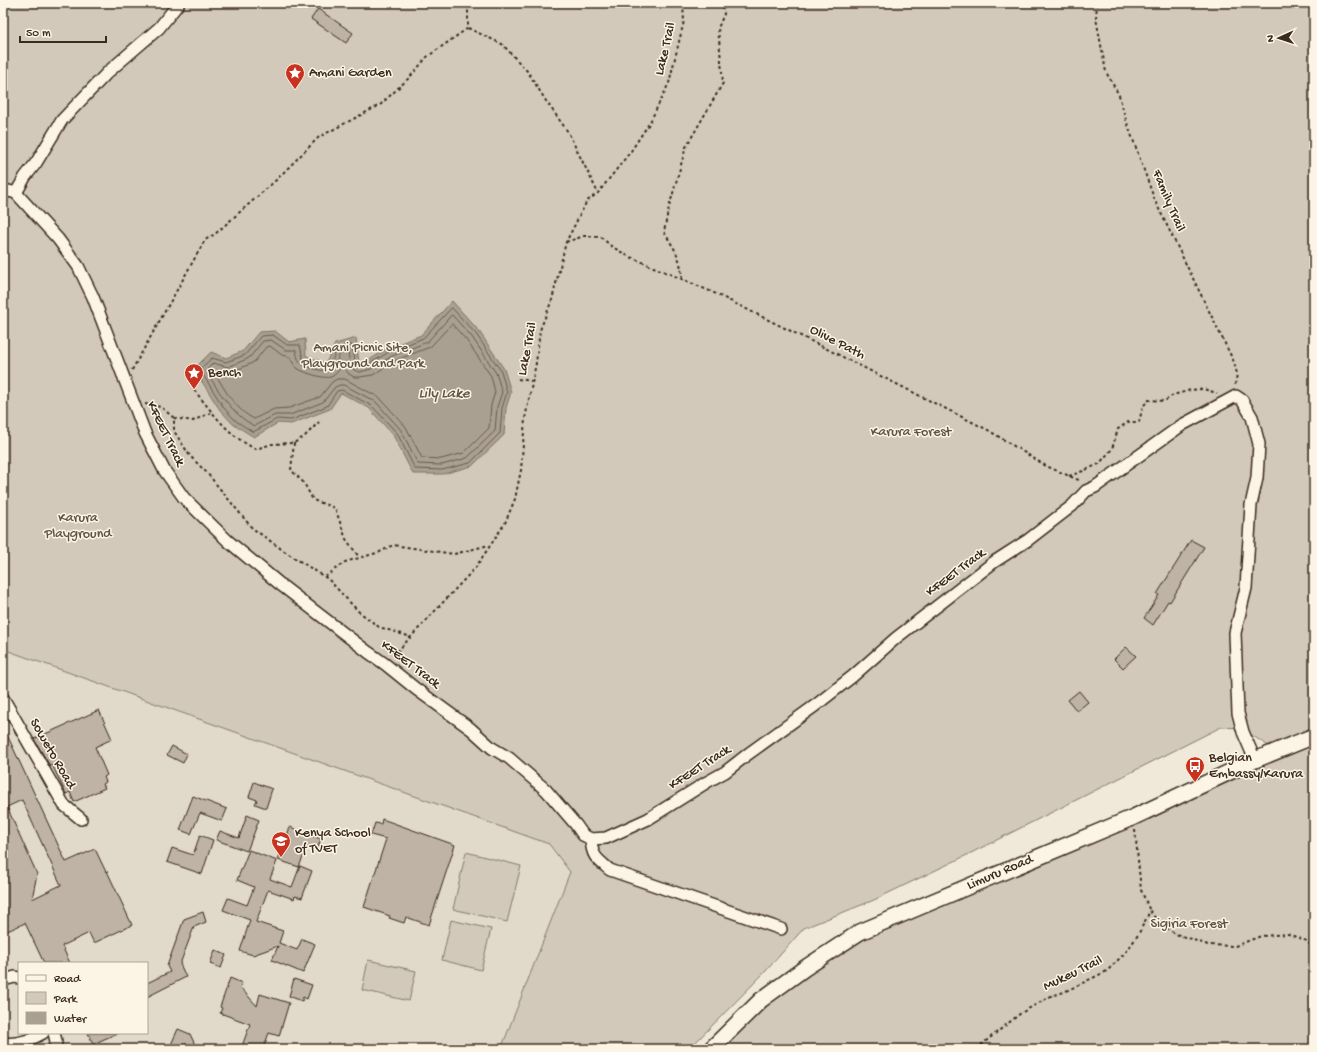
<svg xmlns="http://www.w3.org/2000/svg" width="1317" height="1052" font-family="'Gochi Hand',sans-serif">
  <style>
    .built { fill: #e1d9c9; fill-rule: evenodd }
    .green { fill: #d2c9ba; stroke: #867a6c }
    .water { fill: #aaa091; stroke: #7e7163 }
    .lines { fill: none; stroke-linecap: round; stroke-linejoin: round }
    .shore { stroke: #67594c; stroke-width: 1 }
    .building { fill: #beb3a4; stroke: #3b2a1e; fill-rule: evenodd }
    .minor-casing { stroke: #3b2a1e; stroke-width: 14 }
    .major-casing { stroke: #3b2a1e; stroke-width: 18 }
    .path { stroke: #3b2a1e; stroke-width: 2; stroke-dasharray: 3 3; stroke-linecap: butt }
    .minor { stroke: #fcf5e5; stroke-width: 11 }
    .major { stroke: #fcf5e5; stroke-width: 15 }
    .labels { text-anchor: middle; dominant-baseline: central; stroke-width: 3; stroke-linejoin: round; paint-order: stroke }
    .street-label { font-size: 14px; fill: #3b2a1e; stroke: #fcf5e5 }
    .poi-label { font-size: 14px; fill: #3b2a1e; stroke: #fcf5e5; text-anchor: start }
    .park-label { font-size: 14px; fill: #615245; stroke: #fcf5e5 }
    .water-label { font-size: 15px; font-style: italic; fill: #625346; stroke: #fcf5e5 }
  </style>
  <rect width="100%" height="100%" fill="#f0e9d9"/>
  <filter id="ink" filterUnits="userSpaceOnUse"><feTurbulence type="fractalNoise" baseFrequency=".025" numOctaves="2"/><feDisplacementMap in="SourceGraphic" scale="8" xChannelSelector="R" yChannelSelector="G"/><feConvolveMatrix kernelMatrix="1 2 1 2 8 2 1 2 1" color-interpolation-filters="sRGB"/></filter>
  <g filter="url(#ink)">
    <path class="built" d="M 3,649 L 549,844 L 570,872 L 501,1049 L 3,1049 ZM 19,963 L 147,963 L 147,1033 L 19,1033 Z"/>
    <g class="green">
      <path d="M 3,3 L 1314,3 L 1314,727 L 1273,749 L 1247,732 L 1238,728 L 1221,727 L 961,858 L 874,900 L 804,928 L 765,972 L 689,1049 L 501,1049 L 570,872 L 549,844 L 3,649 Z"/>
      <path d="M 1314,731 L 1314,1049 L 714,1049 L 812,961 Z"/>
      <path d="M 466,852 L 521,866 L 507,922 L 453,909 Z"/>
      <path d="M 451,920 L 491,929 L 481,970 L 442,960 Z"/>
      <path d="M 368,960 L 416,971 L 409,1001 L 362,990 Z"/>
    </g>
    <path class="water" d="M 452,301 L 479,331 L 504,369 L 511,392 L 506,408 L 504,435 L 472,466 L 443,474 L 413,474 L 393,435 L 369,408 L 341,393 L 330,409 L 291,424 L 278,423 L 254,437 L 233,424 L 220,410 L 194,369 L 211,352 L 226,358 L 243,351 L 259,332 L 275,331 L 289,342 L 305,339 L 306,356 L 326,363 L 335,344 L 356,338 L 359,363 L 368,361 L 388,348 L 421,335 Z"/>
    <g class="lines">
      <g class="shore">
        <path d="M 452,308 L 476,334 L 501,371 L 507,392 L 502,408 L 500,433 L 470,463 L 442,470 L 415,469 L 397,433 L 372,406 L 342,390 L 337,391 L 327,406 L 291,420 L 277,419 L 253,432 L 236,421 L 224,408 L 200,370 L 200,369 L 212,358 L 226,362 L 245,355 L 261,336 L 273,335 L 287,345 L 300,345 L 303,359 L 324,366 C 332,366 334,354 338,348 L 350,344 L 352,346 L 356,365 L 360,367 L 369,364 L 389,352 L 423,338 Z"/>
        <path d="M 452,315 L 472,337 L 496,373 L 502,392 L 497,407 L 495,431 L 467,458 L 442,465 L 418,464 L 401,430 L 376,402 L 344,385 L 340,385 L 335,387 L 323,402 L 290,415 L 275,415 L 254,426 C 232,414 219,392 206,371 L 213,363 L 228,367 L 247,359 L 250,357 L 263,341 L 271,340 L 286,350 L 296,350 C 297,354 297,359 300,362 C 305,367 326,374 332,369 C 336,365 338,357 341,352 L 346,350 L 348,352 L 350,364 L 354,370 L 360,372 L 371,369 L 392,356 L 427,342 Z"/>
        <path d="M 452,324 L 467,341 L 491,376 L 495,392 L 491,405 L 489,428 L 464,453 L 441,459 L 422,458 L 406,427 L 380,398 L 345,379 L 337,379 L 332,382 L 320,397 L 289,408 L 274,409 L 254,419 C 236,410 225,391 215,373 L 217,371 L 229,373 L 250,364 L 255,361 L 266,347 L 270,346 L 282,355 L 290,357 C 292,361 294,365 297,368 C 304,373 324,379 331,377 C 337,374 339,369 342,366 L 349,374 L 354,377 L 360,377 L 373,375 L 394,361 L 430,347 Z"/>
      </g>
    </g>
    <g class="building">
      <path d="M 318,9 L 353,33 L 346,43 L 311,19 Z"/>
      <path d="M 1191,540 L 1204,547 L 1170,602 L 1168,601 L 1153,625 L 1144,618 L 1159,595 L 1157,594 Z"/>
      <path d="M 1126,647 L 1136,656 L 1123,668 L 1114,659 Z"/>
      <path d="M 1079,691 L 1088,702 L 1077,711 L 1068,700 Z"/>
      <path d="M 99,710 L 112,739 L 95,747 L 107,775 L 104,777 L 106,782 L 103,784 L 105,788 L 74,802 L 70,792 L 66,794 L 52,765 L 50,766 L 34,739 Z"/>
      <path d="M 3,726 L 66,862 L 95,849 L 106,872 L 107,871 L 132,925 L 94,943 L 89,933 L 62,946 L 70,963 L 44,963 L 25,923 L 3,933 ZM 22,800 L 61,885 L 32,899 L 37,874 L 7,807 Z"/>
      <path d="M 172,746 L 187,754 L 183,763 L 167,755 Z"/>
      <path d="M 254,782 L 272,789 L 266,808 L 255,804 L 257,800 L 249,797 Z"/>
      <path d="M 193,796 L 227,809 L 222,821 L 200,813 L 191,834 L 180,830 Z"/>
      <path d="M 247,815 L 259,820 L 247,851 L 216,840 L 220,831 L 239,838 Z"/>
      <path d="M 382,819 L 455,845 L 429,925 L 406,917 L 404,923 L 389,918 L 390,916 L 364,907 L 386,839 L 371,835 L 375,823 L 381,824 Z"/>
      <path d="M 290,827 L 321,839 L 317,850 L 307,847 L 299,867 L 278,860 Z"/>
      <path d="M 200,835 L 213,840 L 202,874 L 167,862 L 172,848 L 193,855 Z"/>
      <path d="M 249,850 L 277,861 L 270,879 L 292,887 L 300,866 L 312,871 L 302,898 L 295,896 L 294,899 L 268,890 L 256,922 L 283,931 L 279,943 L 297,950 L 302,939 L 315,944 L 303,973 L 272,960 L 278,946 L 253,955 L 240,951 L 250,920 L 223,910 L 228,898 L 247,905 L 254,887 L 237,880 Z"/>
      <path d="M 203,912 L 206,922 L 194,927 L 180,964 L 186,977 L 147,997 L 147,983 L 170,972 L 167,966 L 184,919 Z"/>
      <path d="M 215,950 L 226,955 L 221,968 L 210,964 Z"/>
      <path d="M 230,978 L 242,983 L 240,987 L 257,1006 L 260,994 L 289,1003 L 279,1036 L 269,1033 L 263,1049 L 241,1049 L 250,1024 L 220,1013 L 222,1008 L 220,1007 Z"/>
      <path d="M 294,979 L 312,985 L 307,999 L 303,997 L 302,1001 L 289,996 Z"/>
      <path d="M 178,1029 L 190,1034 L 197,1049 L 185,1044 L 183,1049 L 169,1049 Z"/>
      <path d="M 88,1033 L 118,1033 L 93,1044 Z"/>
    </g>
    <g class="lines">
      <g class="minor-casing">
        <g id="minor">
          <path d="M 3,191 L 5,190 L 16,193 L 58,239 L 78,266 L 93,297 L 145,433 L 164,470 L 184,498 L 228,541 L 281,585 L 368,652 L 385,664 L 416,689 L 471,729 L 492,748 L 509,758 L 546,790 L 576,825 L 583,835 L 591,839 L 606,838 L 648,819 L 707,782 L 725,772 L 748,754 L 816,705 L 853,676 L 896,638 L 994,562 L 1028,540 L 1072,506 L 1086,491 L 1095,487 L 1182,425 L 1236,396 L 1242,400 L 1252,417 L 1259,444 L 1257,478 L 1251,505 L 1246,588 L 1235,633 L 1238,713 L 1243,732 L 1255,760"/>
          <path d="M 16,193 L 25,177 L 36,163 L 62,120 L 108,72 L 159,28 L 179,3"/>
          <path d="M 3,698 L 64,805 L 81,819"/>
          <path d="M 591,839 C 592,857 597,859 610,870 L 781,929"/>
          <path d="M 3,980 L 15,977 L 19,978"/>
          <path d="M 54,1033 L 56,1041 L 55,1049"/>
          <path d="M 3,1043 C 18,1045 30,1040 43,1033"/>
        </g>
      </g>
      <g class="major-casing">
        <path id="major" d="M 711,1049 L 761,1000 L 805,968 L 860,932 L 1134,817 L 1255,760 L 1314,736"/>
      </g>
      <g class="path">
        <path d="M 1097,3 L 1096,18 L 1106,72 L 1119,95 L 1126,120 L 1155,201 L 1234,362 L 1237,374 L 1235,385"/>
        <path d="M 468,28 L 502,44 L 528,72 L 546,101 L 568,132 L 598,193"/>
        <path d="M 566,242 L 584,236 L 601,237 L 611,246 L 628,256 L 712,292 L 817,344 L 988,430 L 1046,466 L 1081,481"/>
        <path d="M 682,279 C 681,257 675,250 664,232 L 668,211 L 686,147 L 723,83 L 718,28 L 724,14 L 723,3"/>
        <path d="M 132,370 L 205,240 L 215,234 L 275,181 L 319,137 L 380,105 L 410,77 L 427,57 L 468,28 L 468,3"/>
        <path d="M 518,379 L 532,381"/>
        <path d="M 194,390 C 214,414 228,436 256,449 L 272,444 L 294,443 L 305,436 L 319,422"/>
        <path d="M 145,404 L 161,407 L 174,418 L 174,431 L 190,456 L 207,473 L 252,528 L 287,553 L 328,579 L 358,611 L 379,627 L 411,637"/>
        <path d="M 174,418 L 193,421 L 212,412"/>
        <path d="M 294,443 L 291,470 L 304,483 L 313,500 L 335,508 L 346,539 L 359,557"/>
        <path d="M 1069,476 L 1083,471 L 1099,464 L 1112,449 L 1118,429 L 1128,422 L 1139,422 L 1143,406 L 1149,400 L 1165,401 L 1173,395 L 1191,390 L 1203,389 L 1217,393"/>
        <path d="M 325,577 L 345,562 L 380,552 L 393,545 L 454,554 L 489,545"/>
        <path d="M 393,656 L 476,567 L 505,523 L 515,499 L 521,470 L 525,419 L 536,363 L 540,330 L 552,300 L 566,242 L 587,201 L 598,193 L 631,151 L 650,122 L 669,83 L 684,21 L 683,3"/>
        <path d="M 1135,830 L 1141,890 L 1150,911"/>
        <path d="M 976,1049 L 1021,1013 L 1051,996 L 1064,992 L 1107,971 L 1126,952 L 1138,935 L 1150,911 L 1159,923 L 1176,934 L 1208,945 L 1235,946 L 1261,936 L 1288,934 L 1307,941 L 1314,949"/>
      </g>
      <use href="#minor" class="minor"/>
      <use href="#major" class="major"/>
    </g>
  </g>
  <defs>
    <g id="sight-pin" transform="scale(1)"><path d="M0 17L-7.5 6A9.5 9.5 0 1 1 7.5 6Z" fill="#c8321e" stroke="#fcf5e5"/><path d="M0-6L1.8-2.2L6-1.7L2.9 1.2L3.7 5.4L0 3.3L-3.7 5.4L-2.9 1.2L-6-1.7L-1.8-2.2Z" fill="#fff"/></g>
    <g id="bus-pin" transform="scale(1)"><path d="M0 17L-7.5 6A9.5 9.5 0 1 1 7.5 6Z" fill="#c8321e" stroke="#fcf5e5"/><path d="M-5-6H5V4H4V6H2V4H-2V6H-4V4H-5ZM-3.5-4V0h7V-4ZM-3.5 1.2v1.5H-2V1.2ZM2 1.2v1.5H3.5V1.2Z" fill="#fff"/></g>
    <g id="university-pin" transform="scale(1)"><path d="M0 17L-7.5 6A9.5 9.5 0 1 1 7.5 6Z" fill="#c8321e" stroke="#fcf5e5"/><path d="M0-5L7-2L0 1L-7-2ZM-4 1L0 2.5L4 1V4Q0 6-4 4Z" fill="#fff"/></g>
  </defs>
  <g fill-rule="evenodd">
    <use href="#sight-pin" x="295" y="73"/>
    <use href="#sight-pin" x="194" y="373"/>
    <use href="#bus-pin" x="1195" y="766"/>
    <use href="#university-pin" x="281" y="841"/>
  </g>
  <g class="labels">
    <g class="street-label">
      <text transform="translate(666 49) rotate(-77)">Lake Trail</text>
      <text transform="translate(1168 201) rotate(67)">Family Trail</text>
      <text transform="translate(837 343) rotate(27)">Olive Path</text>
      <text transform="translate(528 349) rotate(-79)">Lake Trail</text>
      <text transform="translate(165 434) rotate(64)">KFEET Track</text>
      <text transform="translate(956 573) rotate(-37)">KFEET Track</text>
      <text transform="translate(410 665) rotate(37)">KFEET Track</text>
      <text transform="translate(52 754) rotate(60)">Soweto Road</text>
      <text transform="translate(700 768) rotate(-33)">KFEET Track</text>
      <text transform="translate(1000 873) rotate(-23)">Limuru Road</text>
      <text transform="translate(1073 974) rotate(-26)">Mukeu Trail</text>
    </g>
    <g class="poi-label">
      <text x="309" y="73">Amani Garden</text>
      <text x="208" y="373">Bench</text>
      <text x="1209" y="758">Belgian<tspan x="1209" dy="16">Embassy/Karura</tspan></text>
      <text x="295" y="833">Kenya School<tspan x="295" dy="16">of TVET</tspan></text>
    </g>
    <g class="park-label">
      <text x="363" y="348">Amani Picnic Site,<tspan x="363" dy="16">Playground and Park</tspan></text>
      <text x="911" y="432">Karura Forest</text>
      <text x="78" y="518">Karura<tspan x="78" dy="16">Playground</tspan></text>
      <text x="1189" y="924">Sigiria Forest</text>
    </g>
    <g class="water-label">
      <text x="444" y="394">Lily Lake</text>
    </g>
  </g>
  <rect width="1317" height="1052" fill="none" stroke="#fcf5e5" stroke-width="16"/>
  <rect x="8" y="8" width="1301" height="1036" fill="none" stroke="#3b2a1e" stroke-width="1.5" filter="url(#ink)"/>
  <rect x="18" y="962" width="130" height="72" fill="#fcf5e5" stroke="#afa495"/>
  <rect x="26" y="975" width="20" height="6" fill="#fcf5e5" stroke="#afa495"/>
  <text x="54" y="982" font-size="12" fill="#3b2a1e">Road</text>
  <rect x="26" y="992" width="20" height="12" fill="#d2c9ba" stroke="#afa495"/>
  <text x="54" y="1002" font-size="12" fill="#3b2a1e">Park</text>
  <rect x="26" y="1012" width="20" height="12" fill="#aaa091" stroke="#afa495"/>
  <text x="54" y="1022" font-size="12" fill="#3b2a1e">Water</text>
  <g transform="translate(1279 38) rotate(267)" stroke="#fcf5e5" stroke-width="3" paint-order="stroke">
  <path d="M0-3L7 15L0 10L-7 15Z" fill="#3b2a1e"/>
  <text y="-6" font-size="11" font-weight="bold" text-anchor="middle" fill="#3b2a1e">N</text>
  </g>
  <path d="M20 36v6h86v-6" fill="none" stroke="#3b2a1e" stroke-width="2"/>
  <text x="26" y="36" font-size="12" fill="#3b2a1e" stroke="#fcf5e5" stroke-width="3" paint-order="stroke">50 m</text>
</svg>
